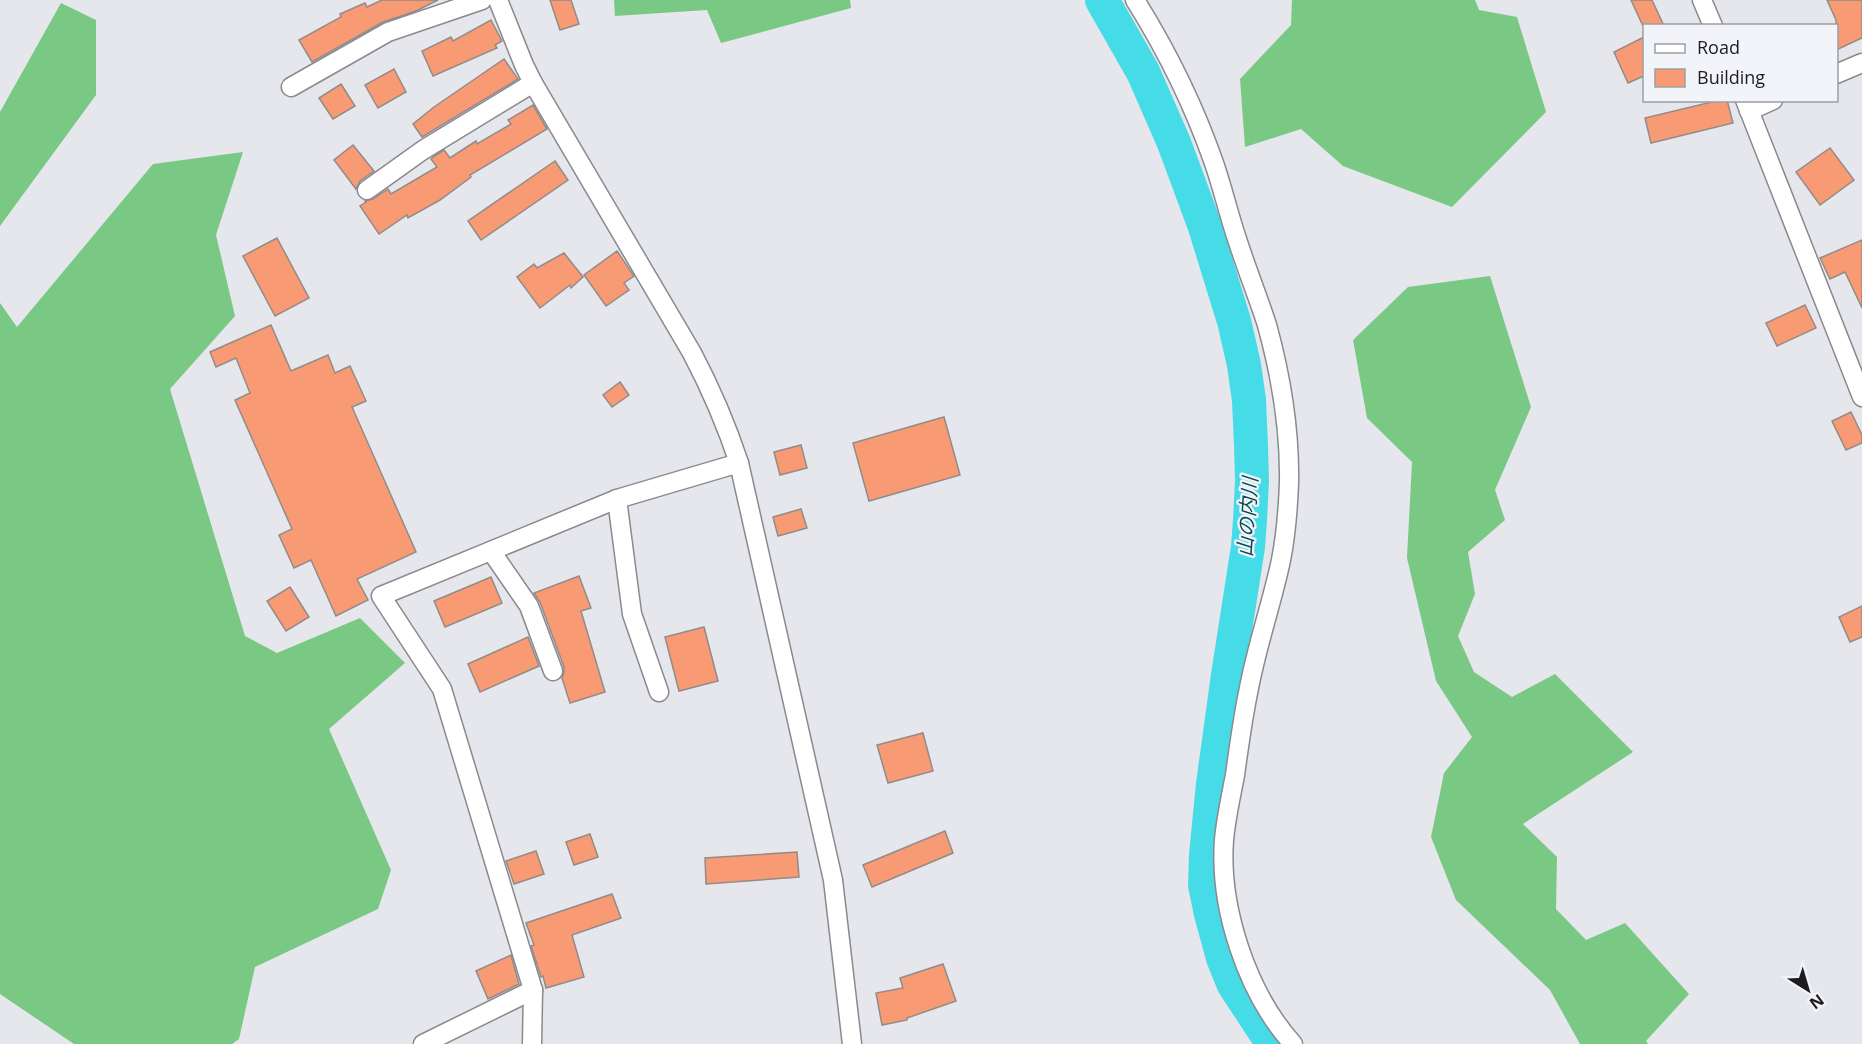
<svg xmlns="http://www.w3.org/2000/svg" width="1862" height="1044" font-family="'Open Sans','Noto Sans JP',sans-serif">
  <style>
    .forest { fill: #79c985 }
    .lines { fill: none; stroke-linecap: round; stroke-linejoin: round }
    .river { stroke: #45dce8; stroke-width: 34 }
    .building { fill: #f89b74; stroke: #928b88; stroke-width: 1.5 }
    .street-casing { stroke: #89898f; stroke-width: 21 }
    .street { stroke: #fff; stroke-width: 18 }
    .labels { text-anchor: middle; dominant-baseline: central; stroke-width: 4.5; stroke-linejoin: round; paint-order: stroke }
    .water-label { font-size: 20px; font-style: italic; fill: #094c51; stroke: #f3f4fa }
  </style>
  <rect width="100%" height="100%" fill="#e6e6ed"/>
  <g class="forest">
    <path d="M 614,0 L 850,0 L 851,8 L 721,43 L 707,10 L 615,16 Z"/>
    <path d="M 1292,0 L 1475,0 L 1479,10 L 1517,17 L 1546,112 L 1452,207 L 1343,166 L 1301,129 L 1245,147 L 1240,79 L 1291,25 Z"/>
    <path d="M 61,3 L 96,20 L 96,95 L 0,226 L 0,112 Z"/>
    <path d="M 243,152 L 216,235 L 235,316 L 170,389 L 245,636 L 277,653 L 360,618 L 405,663 L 329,729 L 391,870 L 378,909 L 255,967 L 239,1039 L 232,1044 L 74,1044 L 0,994 L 0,303 L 17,327 L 153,164 Z"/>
    <path d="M 1490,276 L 1531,407 L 1495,490 L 1505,520 L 1468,552 L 1475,594 L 1458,636 L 1474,672 L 1512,697 L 1555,674 L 1633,752 L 1523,824 L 1557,857 L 1556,909 L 1586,940 L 1625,923 L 1689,994 L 1646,1041 L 1648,1044 L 1580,1044 L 1550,990 L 1456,900 L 1431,837 L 1444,773 L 1472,737 L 1436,681 L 1407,558 L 1412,462 L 1367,418 L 1353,340 L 1408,287 Z"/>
  </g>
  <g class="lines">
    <path class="river" d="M 1102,0 L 1143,72 L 1174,143 L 1204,224 L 1234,321 L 1244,365 L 1249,400 L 1251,446 L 1252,481 L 1250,520 L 1248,547 L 1228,675 L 1213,784 L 1206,855 L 1205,885 L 1211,914 L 1223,958 L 1234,985 L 1273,1044"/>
  </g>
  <g class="building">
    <path d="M 382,0 L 438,0 L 416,11 L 383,22 L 312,62 L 299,40 L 341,17 L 340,14 L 365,3 L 367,7 Z"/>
    <path d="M 550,0 L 571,0 L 579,24 L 560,30 Z"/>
    <path d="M 1631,0 L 1652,0 L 1664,26 L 1643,26 Z"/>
    <path d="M 1827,0 L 1862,0 L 1862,38 L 1836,50 L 1836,20 Z"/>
    <path d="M 491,20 L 502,41 L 495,45 L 497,48 L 433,76 L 422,51 L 451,37 L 453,41 Z"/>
    <path d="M 1644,37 L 1644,76 L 1628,83 L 1614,52 Z"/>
    <path d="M 504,59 L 518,79 L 422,137 L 413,124 L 434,107 Z"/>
    <path d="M 394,69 L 406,92 L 378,108 L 365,85 Z"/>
    <path d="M 341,84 L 355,106 L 333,119 L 319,98 Z"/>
    <path d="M 1720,100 L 1727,100 L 1733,123 L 1651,143 L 1645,118 Z"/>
    <path d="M 533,105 L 547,129 L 470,175 L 471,177 L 440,200 L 408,218 L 407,215 L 379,234 L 360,206 L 366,202 L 365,201 L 373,199 L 388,189 L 391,194 L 437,167 L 431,159 L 433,157 L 444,150 L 450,158 L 476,141 L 477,144 L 511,124 L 508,120 Z"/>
    <path d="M 353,145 L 374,171 L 360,181 L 356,189 L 334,160 Z"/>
    <path d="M 1830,148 L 1854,180 L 1820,205 L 1796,172 Z"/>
    <path d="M 555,161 L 568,180 L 481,240 L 468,221 Z"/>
    <path d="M 277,238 L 309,298 L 275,316 L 243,256 Z"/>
    <path d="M 1862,240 L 1862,308 L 1845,272 L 1830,279 L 1820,258 Z"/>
    <path d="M 617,251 L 634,276 L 624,283 L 629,290 L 606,306 L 584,275 Z"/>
    <path d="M 564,253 L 583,277 L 571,288 L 570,285 L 540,308 L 517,277 L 534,264 L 537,268 Z"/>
    <path d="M 1805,305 L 1816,328 L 1777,346 L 1766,323 Z"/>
    <path d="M 271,325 L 291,371 L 328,355 L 335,373 L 350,366 L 366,401 L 352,407 L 416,552 L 357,579 L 368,600 L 336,616 L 311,560 L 294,568 L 279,535 L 292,529 L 235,400 L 250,393 L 236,358 L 216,367 L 210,352 Z"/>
    <path d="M 620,382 L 629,395 L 612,407 L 603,395 Z"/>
    <path d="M 1851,412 L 1862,435 L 1862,443 L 1846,450 L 1832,421 Z"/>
    <path d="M 944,417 L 960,475 L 869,501 L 853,443 Z"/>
    <path d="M 801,445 L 807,468 L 780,475 L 774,452 Z"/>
    <path d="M 801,509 L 807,528 L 778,536 L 773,517 Z"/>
    <path d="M 579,576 L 591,608 L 581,611 L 605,692 L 570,703 L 562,678 L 564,672 L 564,667 L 540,602 L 534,593 Z"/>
    <path d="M 491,577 L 502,603 L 445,627 L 434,601 Z"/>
    <path d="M 290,587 L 309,617 L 286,631 L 267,601 Z"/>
    <path d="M 1862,606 L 1862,637 L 1850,642 L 1839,617 Z"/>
    <path d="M 704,627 L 718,681 L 679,691 L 665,637 Z"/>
    <path d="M 528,637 L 539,666 L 480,692 L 468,664 Z"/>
    <path d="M 923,733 L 933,771 L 888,783 L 877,745 Z"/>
    <path d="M 945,831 L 953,853 L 872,887 L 863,865 Z"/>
    <path d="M 590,834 L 598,857 L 574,865 L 566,842 Z"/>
    <path d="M 536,851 L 544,874 L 514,884 L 506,861 Z"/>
    <path d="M 797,852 L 799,877 L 706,884 L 705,858 Z"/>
    <path d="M 612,894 L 621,918 L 572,935 L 584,977 L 546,988 L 543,976 L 541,977 L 531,946 L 534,945 L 526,923 Z"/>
    <path d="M 511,955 L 519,984 L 488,999 L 476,971 Z"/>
    <path d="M 943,964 L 956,1001 L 907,1018 L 907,1020 L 882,1025 L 876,993 L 903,988 L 900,978 Z"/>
  </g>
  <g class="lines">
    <g class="street-casing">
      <g id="street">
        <path d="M 498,0 L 524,65 L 533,83 L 692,353 C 711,389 726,424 739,463 L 833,880 L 852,1044"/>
        <path d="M 1135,0 C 1167,51 1194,106 1214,163 C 1223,189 1229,216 1238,242 C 1247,270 1258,297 1267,325 C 1281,376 1290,430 1289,483 C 1288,508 1286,535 1281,560 C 1272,603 1257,645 1249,688 C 1243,716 1239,746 1235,775 C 1231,796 1226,818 1224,840 C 1219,908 1247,993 1293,1044"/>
        <path d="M 1702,0 L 1713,26"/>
        <path d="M 1836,74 L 1862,63"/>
        <path d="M 291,87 L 388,32 L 482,0"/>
        <path d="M 1745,100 L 1862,397"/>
        <path d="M 1749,111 L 1773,100"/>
        <path d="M 367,190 L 423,150 L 533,83"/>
        <path d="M 617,499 L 632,614 L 659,692"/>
        <path d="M 491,551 L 529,606 L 553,671"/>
        <path d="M 423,1044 L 533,990"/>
        <path d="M 532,1044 L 533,990 L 442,689 L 381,596 L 617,499 L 739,463"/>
      </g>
    </g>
    <use href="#street" class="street"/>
  </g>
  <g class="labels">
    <g class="water-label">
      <text transform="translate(1247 517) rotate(-86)">山の内川</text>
    </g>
  </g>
  <rect x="1643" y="24" width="195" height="78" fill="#f3f4fa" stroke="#9d9ea2" stroke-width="1.5"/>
  <rect x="1655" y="44" width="30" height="9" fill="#ffffff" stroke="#9d9ea2" stroke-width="1.5"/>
  <text x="1697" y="54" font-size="18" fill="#1d1d1f">Road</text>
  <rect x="1655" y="69" width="30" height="18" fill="#f89b74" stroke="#9d9ea2" stroke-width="1.5"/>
  <text x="1697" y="84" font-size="18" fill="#1d1d1f">Building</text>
  <g transform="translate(1808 990) rotate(143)" stroke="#f3f4fa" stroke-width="4.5" paint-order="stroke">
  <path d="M0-4.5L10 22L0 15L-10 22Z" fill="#1d1d1f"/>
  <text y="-9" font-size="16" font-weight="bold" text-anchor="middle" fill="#1d1d1f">N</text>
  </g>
</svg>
